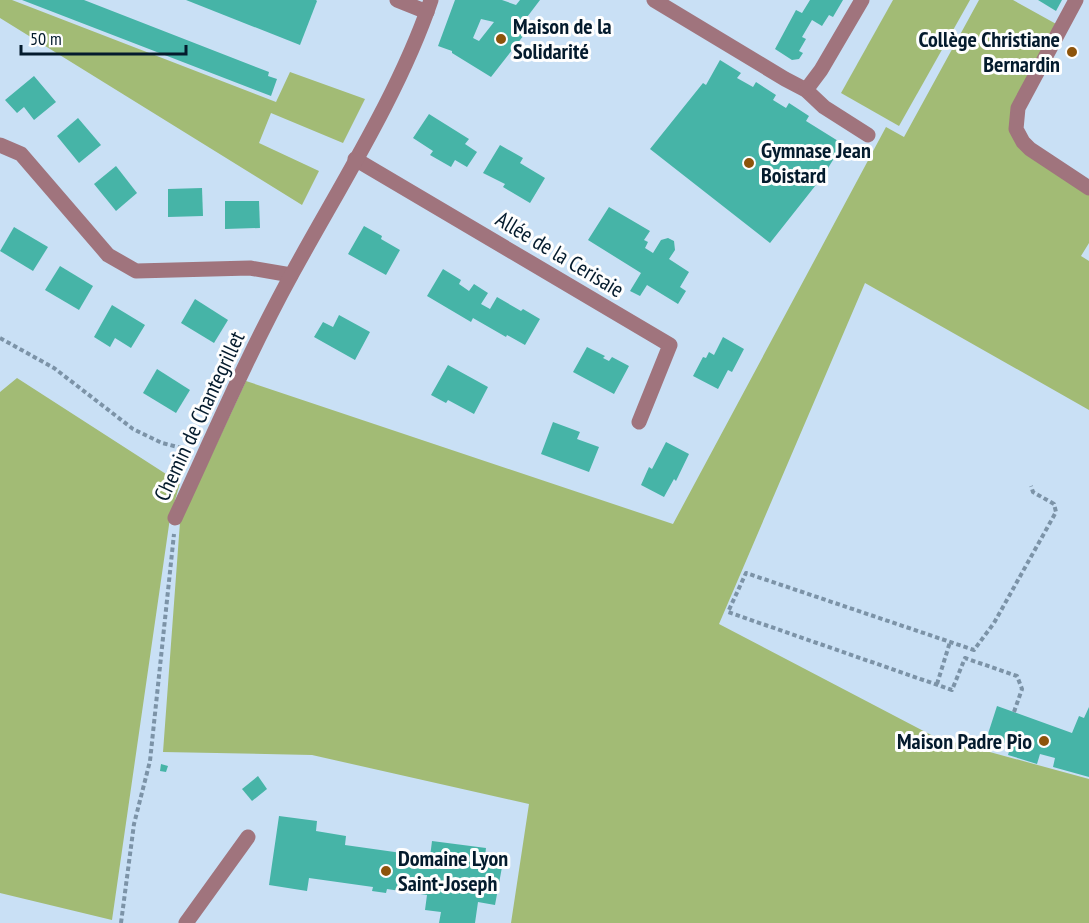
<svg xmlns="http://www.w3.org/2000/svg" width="1089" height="923" font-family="'PT Sans Narrow',sans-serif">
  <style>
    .green { fill: #a2bb75 }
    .building { fill: #46b4a7; fill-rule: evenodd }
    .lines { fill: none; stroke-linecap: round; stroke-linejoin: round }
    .path { stroke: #7c93a7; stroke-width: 4; stroke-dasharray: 4.5 3; stroke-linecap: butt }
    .minor { stroke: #a0747d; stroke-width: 15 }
    .poi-dot { fill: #8d540b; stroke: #fefefe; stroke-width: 2 }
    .labels { text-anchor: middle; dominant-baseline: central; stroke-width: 6; stroke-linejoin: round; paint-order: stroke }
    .poi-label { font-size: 22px; font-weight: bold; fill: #041b2d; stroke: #fefefe; text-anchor: start }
    .street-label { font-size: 22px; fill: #041b2d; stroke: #fefefe }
  </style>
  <rect width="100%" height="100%" fill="#c9e0f5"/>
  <g class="green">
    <path d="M 0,0 L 12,0 L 276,102 L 290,72 L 365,99 L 343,143 L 271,113 L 259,143 L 319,171 L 302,205 L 0,18 Z"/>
    <path d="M 893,0 L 970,0 L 899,126 L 841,93 Z"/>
    <path d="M 979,0 L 1013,0 L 1058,25 L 1012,131 L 1089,191 L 1089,243 L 1081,256 L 1089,261 L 1089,410 L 865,283 L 719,624 L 935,737 L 1089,779 L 1089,923 L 511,923 L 529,804 L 312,755 L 163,752 L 180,522 L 246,381 L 673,524 L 886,127 L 904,137 Z"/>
    <path d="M 17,378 L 180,483 L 170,518 L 112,920 L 0,893 L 0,392 Z"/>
  </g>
  <g class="building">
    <path d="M 22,0 L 84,0 L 269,72 L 268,76 L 277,79 L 271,96 Z"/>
    <path d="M 186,0 L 316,0 L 317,1 L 300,45 Z"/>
    <path d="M 455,0 L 502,0 L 516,5 L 520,0 L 540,0 L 518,29 L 524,35 L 491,77 L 452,53 L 452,51 L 438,46 ZM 481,19 L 494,22 L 479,41 L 473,38 Z"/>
    <path d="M 810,0 L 843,0 L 833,17 L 829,15 L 822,26 L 812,20 L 802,37 L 806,39 L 799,51 L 803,53 L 799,59 L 792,60 L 775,49 L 796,10 L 802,13 Z"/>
    <path d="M 1038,0 L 1062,0 L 1056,11 Z"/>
    <path d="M 720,60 L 741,73 L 737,78 L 753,87 L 756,82 L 776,95 L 773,100 L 786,108 L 789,103 L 809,116 L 806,121 L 843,144 L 823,176 L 770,243 L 650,149 L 703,83 L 706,85 Z"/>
    <path d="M 34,76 L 56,102 L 34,120 L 24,107 L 17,113 L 5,100 Z"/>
    <path d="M 429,114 L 469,139 L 465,144 L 477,152 L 467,167 L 455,160 L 451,167 L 430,155 L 433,151 L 413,138 Z"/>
    <path d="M 78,118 L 101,145 L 79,163 L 57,136 Z"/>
    <path d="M 500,145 L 523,158 L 520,163 L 545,178 L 530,203 L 503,187 L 505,184 L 483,173 Z"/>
    <path d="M 116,166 L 137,193 L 116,211 L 94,184 Z"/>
    <path d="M 202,188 L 203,216 L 168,217 L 168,189 Z"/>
    <path d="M 225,201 L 259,201 L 260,228 L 225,229 Z"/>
    <path d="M 609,207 L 650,231 L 644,240 L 648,242 L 645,248 L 653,253 L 661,240 L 668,238 L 674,241 L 675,250 L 669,259 L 689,272 L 680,287 L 686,291 L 678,304 L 647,285 L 640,296 L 630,291 L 641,273 L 588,240 Z"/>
    <path d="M 364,226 L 382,236 L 381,239 L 400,250 L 386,275 L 348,254 Z"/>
    <path d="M 14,227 L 48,247 L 33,271 L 0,251 Z"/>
    <path d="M 60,266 L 93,286 L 79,310 L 45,290 Z"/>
    <path d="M 443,269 L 461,280 L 459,284 L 469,291 L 474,284 L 488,293 L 481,304 L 490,309 L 497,297 L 521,311 L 523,309 L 540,319 L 525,345 L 507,335 L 506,337 L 473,318 L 471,322 L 427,296 Z"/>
    <path d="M 195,299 L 228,320 L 214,343 L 181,323 Z"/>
    <path d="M 112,305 L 145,325 L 131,348 L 115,338 L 110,347 L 94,337 Z"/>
    <path d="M 339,315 L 370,332 L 355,360 L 314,337 L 323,322 L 333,327 Z"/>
    <path d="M 723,337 L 744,349 L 732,372 L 728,370 L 718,389 L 693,376 L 703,357 L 706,358 L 709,352 L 714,355 Z"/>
    <path d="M 587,347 L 605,356 L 603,358 L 609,361 L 612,357 L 629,366 L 614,394 L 573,372 Z"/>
    <path d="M 448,365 L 488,387 L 474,414 L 448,400 L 446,403 L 431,395 Z"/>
    <path d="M 157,369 L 190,390 L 176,413 L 143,393 Z"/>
    <path d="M 553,422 L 580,432 L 577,439 L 599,447 L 589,472 L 541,454 Z"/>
    <path d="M 666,442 L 689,454 L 676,481 L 674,479 L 664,497 L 641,485 L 649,467 L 652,469 Z"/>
    <path d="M 997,706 L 1072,733 L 1079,716 L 1084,718 L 1089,707 L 1089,777 L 1053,767 L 1055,758 L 1040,754 L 1037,764 L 1008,755 L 1011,745 L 987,737 Z"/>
    <path d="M 161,764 L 168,766 L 166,772 L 160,771 Z"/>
    <path d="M 258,776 L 267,789 L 252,801 L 242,789 Z"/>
    <path d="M 279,816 L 317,821 L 316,831 L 346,836 L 345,845 L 430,857 L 432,841 L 486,848 L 484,865 L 502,867 L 495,905 L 478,902 L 475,923 L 439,923 L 441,912 L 425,910 L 427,895 L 387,889 L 386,893 L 372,891 L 373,887 L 309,878 L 307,891 L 269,885 Z"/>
  </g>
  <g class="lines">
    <g class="path">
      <path d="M 0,338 L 54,368 L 133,429 L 162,443 L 186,449"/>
      <path d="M 937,684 L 950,642"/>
      <path d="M 1014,712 L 1022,689 L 1017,676 L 965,658 L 952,690 L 728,612 L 746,573 L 974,650 L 994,623 L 1056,512 L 1054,504 L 1033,492 L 1031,486"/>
      <path d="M 121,923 L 134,824 L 150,761 L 174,534"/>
    </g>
    <g class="minor">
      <path d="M 397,0 L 427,12"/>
      <path d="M 654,0 L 785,79 L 806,90 L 824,107 L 868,135"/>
      <path d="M 1076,0 L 1018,108 L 1016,129 L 1023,142 L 1030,149 L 1089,188"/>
      <path d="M 806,90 L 821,70 L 862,0"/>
      <path d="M 0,145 L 21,154 L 108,255 L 136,271 L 250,268 L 291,275"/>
      <path d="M 355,159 L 670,345 L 639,422"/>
      <path d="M 175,518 C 213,436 249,352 293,272 C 340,186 400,92 431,0"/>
      <path d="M 186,923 L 248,837"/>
    </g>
  </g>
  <g class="poi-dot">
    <circle cx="501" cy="39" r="6"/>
    <circle cx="1072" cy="52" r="6"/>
    <circle cx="749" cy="163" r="6"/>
    <circle cx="1044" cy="741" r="6"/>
    <circle cx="386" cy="871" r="6"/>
  </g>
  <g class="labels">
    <g class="poi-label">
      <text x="513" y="26">Maison de la<tspan x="513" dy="25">Solidarité</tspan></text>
      <text x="1060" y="39" text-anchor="end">Collège Christiane<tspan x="1060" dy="25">Bernardin</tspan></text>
      <text x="761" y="150">Gymnase Jean<tspan x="761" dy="25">Boistard</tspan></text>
      <text x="1032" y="741" text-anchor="end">Maison Padre Pio</text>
      <text x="398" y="858">Domaine Lyon<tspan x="398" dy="25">Saint-Joseph</tspan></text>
    </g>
    <g class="street-label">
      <text transform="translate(560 254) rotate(31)">Allée de la Cerisaie</text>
      <text transform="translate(199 416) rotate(-65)">Chemin de Chantegrillet</text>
    </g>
  </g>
  <path d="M21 45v9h165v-9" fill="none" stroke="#041b2d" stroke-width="3"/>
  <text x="30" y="45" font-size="18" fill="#041b2d" stroke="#fefefe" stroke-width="4.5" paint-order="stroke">50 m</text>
</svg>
